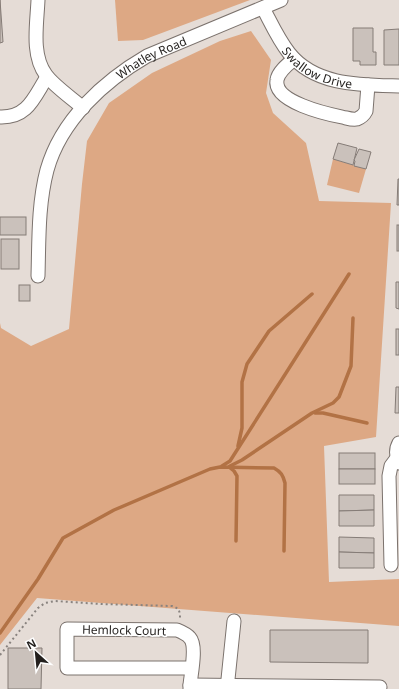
<svg xmlns="http://www.w3.org/2000/svg" width="399" height="689" font-family="'Noto Sans',sans-serif">
  <style>
    .green { fill: #dda884 }
    .lines { fill: none; stroke-linecap: round; stroke-linejoin: round }
    .stream { stroke: #b27245; stroke-width: 3.5 }
    .building { fill: #cac1bb; stroke: #857c77 }
    .minor-casing { stroke: #7b726d; stroke-width: 15 }
    .path { stroke: #89837f; stroke-width: 2; stroke-dasharray: 2 3; stroke-linecap: butt }
    .minor { stroke: #fff; stroke-width: 13 }
    .labels { text-anchor: middle; dominant-baseline: central; stroke-width: 3.5; stroke-linejoin: round; paint-order: stroke }
    .street-label { font-size: 12px; fill: #221f1d; stroke: #fff }
  </style>
  <rect width="100%" height="100%" fill="#e5dcd6"/>
  <g class="green">
    <path d="M 115,0 L 250,0 L 143,40 L 118,41 Z"/>
    <path d="M 251,31 L 271,60 L 266,93 L 273,113 L 306,143 L 319,201 L 391,203 L 376,437 L 324,446 L 329,582 L 399,579 L 399,626 L 37,598 L 0,645 L 0,323 L 1,328 L 31,346 L 69,329 L 82,184 L 87,141 L 109,103 L 152,73 L 220,41 Z"/>
    <path d="M 333,159 L 366,169 L 359,193 L 327,185 Z"/>
  </g>
  <g class="lines">
    <g class="stream">
      <path d="M 315,413 L 323,413 L 367,423"/>
      <path d="M 238,446 L 242,428 L 242,382 L 247,364 L 269,331 L 312,294"/>
      <path d="M 222,466 L 230,461 L 349,274"/>
      <path d="M 230,466 L 242,460 L 312,413 L 333,403 L 339,397 L 351,366 L 353,318"/>
      <path d="M 229,467 L 234,471 L 237,476 L 236,541"/>
      <path d="M 0,633 L 38,579 L 63,538 L 114,510 L 210,469 L 220,467 L 274,468 C 281,472 283,475 285,483 L 284,551"/>
    </g>
  </g>
  <g class="building">
    <path d="M 0,0 L 3,42 L 0,43 Z"/>
    <path d="M 353,28 L 373,28 L 373,52 L 376,52 L 376,65 L 360,65 L 360,61 L 353,61 Z"/>
    <path d="M 399,29 L 399,65 L 384,65 L 384,30 Z"/>
    <path d="M 338,143 L 357,148 L 353,165 L 333,159 Z"/>
    <path d="M 359,149 L 371,152 L 366,169 L 354,166 L 355,161 L 354,160 Z"/>
    <path d="M 398,179 L 399,179 L 399,205 L 397,205 Z"/>
    <rect x="0" y="217" width="26" height="18"/>
    <rect x="397" y="225" width="2" height="26"/>
    <rect x="1" y="239" width="18" height="30"/>
    <path d="M 396,282 L 399,282 L 399,309 L 396,308 Z"/>
    <rect x="19" y="285" width="11" height="16"/>
    <rect x="396" y="329" width="3" height="26"/>
    <path d="M 396,387 L 399,387 L 399,413 L 395,413 Z"/>
    <rect x="339" y="453" width="36" height="16"/>
    <rect x="339" y="469" width="36" height="15"/>
    <path d="M 339,495 L 374,495 L 374,510 L 339,511 Z"/>
    <path d="M 374,510 L 374,526 L 339,526 L 339,511 Z"/>
    <path d="M 339,537 L 374,538 L 374,553 L 339,552 Z"/>
    <path d="M 339,552 L 374,553 L 374,568 L 339,568 Z"/>
    <path d="M 270,630 L 368,630 L 368,663 L 270,662 Z"/>
    <path d="M 8,648 L 42,648 L 41,689 L 8,689 Z"/>
  </g>
  <g class="lines">
    <g class="minor-casing">
      <g id="minor">
        <path d="M 38,0 C 37,24 31,55 46,75 C 54,86 73,99 83,108"/>
        <path id="s1" d="M 263,8 C 271,23 278,39 289,53 C 315,86 361,85 399,86"/>
        <path d="M 294,59 C 288,64 278,72 277,80 C 273,102 327,114 342,117 C 347,118 352,120 357,119 C 362,117 364,115 366,111 L 368,85"/>
        <path d="M 0,117 C 28,118 34,97 47,77"/>
        <path id="s2" d="M 38,276 C 39,241 38,204 47,170 C 61,120 104,81 147,56 L 281,0"/>
        <path d="M 399,443 C 395,450 396,456 399,463"/>
        <path d="M 391,565 L 389,476 L 391,466 L 397,458"/>
        <path d="M 190,685 L 380,687 L 379,689"/>
        <path d="M 190,689 L 190,685 C 191,674 197,646 190,638 C 187,634 182,632 177,630 L 67,629 L 67,668 L 191,668"/>
        <path d="M 227,689 L 234,621"/>
      </g>
    </g>
    <path class="path" d="M 0,655 L 38,608 L 45,603 L 55,601 L 101,604 L 172,606 C 179,608 180,611 180,618"/>
    <use href="#minor" class="minor"/>
  </g>
  <g class="labels">
    <g class="street-label">
      <text stroke="none"><textPath href="#s2" startOffset="265">Whatley Road</textPath></text>
      <text stroke="none"><textPath href="#s1" startOffset="85">Swallow Drive</textPath></text>
      <text transform="translate(124 630) rotate(1)">Hemlock Court</text>
    </g>
  </g>
  <g transform="translate(36 653) rotate(333)" stroke="#ffffff" stroke-width="3" paint-order="stroke">
  <path d="M0-3L7 15L0 10L-7 15Z" fill="#221f1d"/>
  <text y="-6" font-size="11" font-weight="bold" text-anchor="middle" fill="#221f1d">N</text>
  </g>
</svg>
